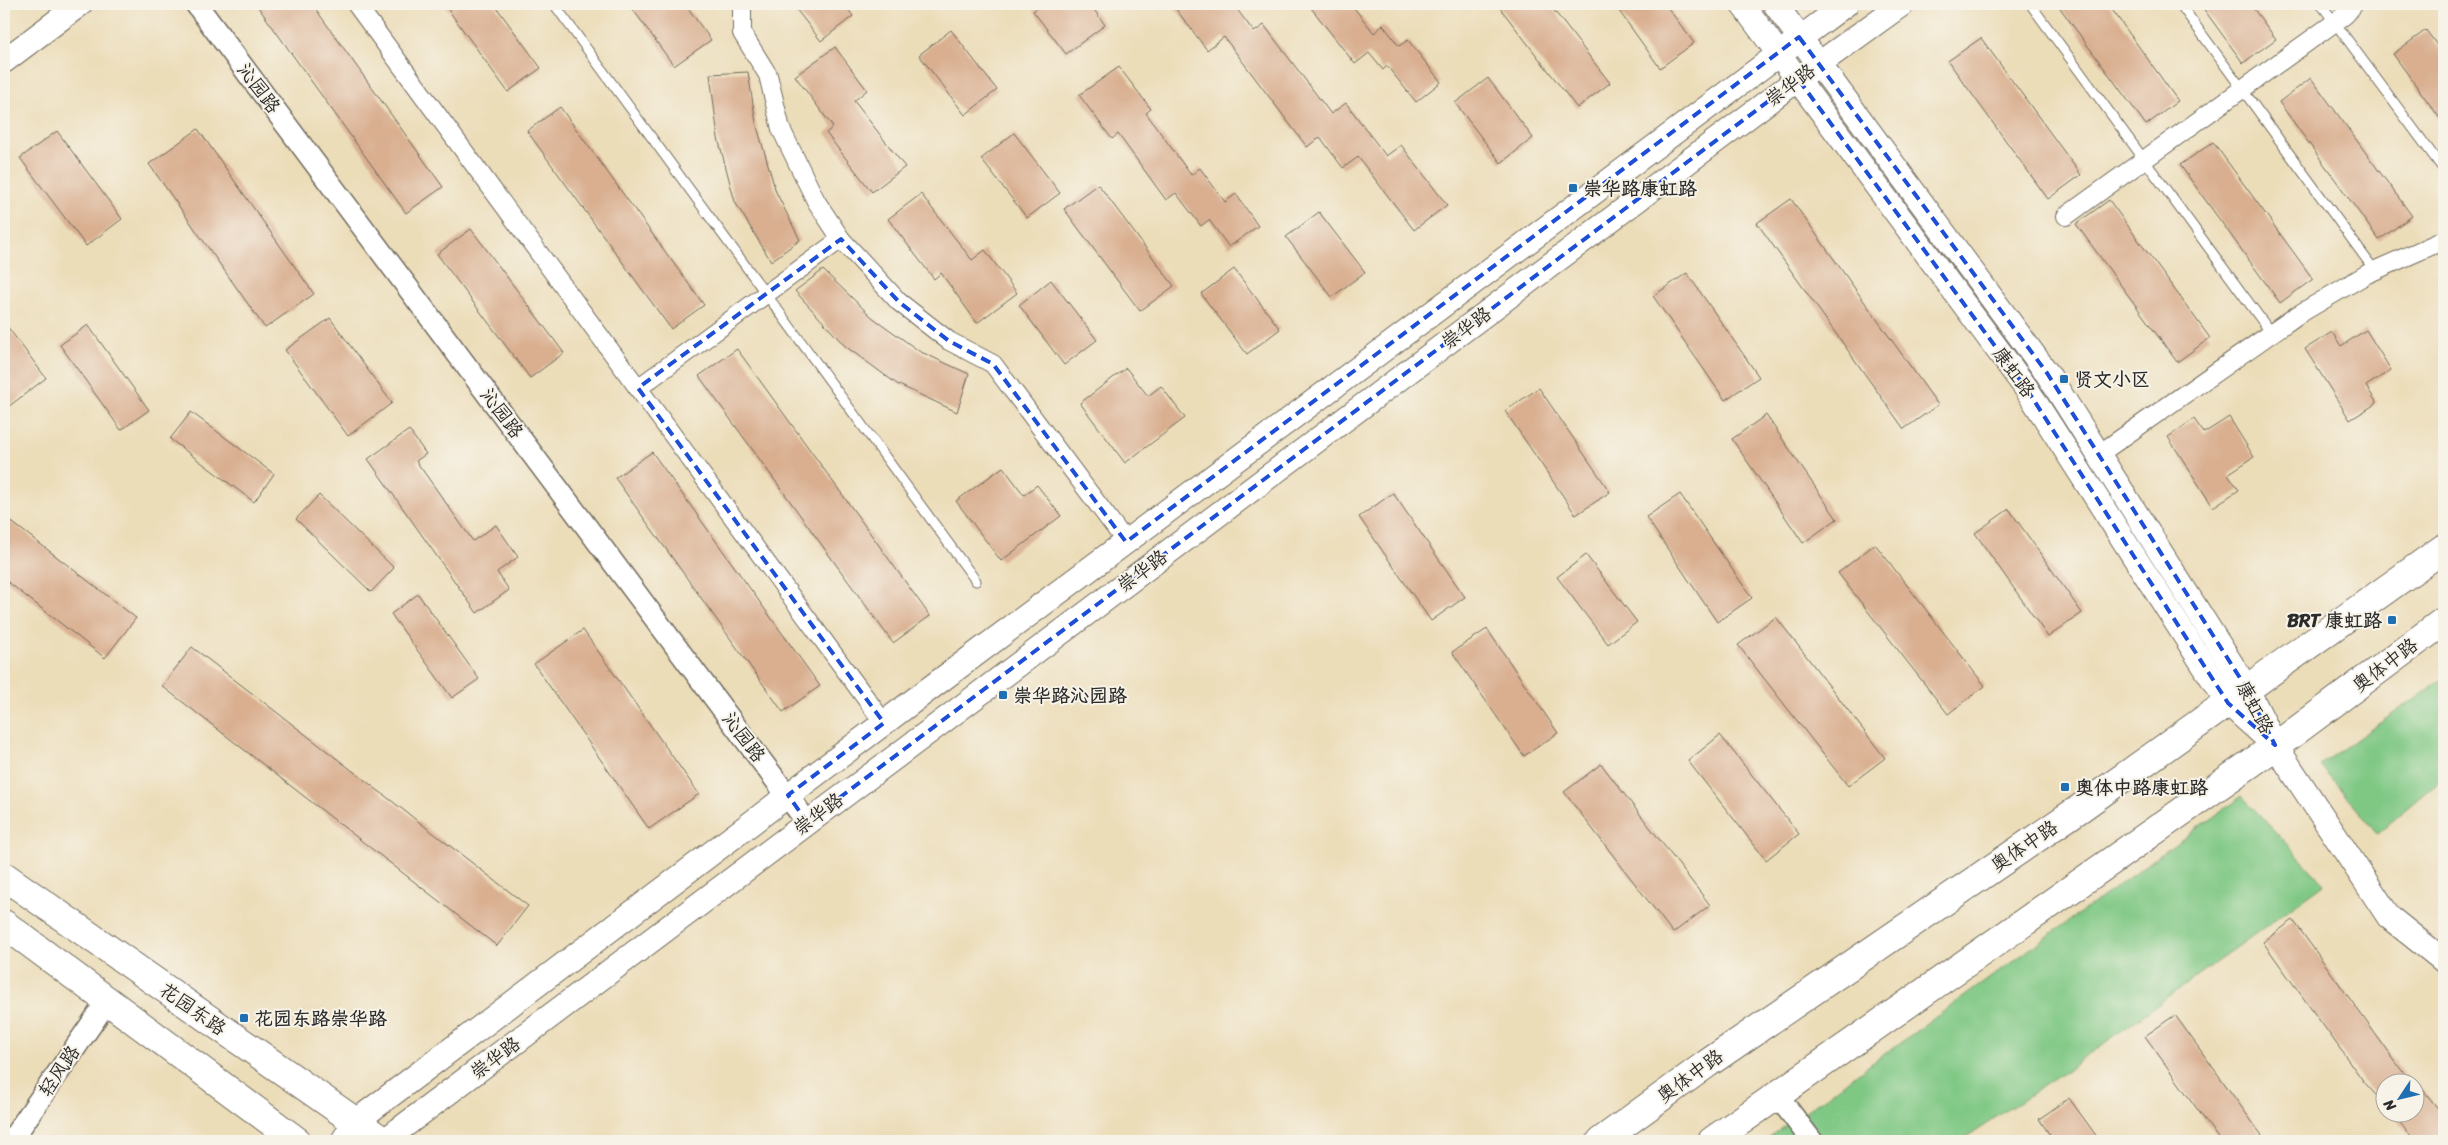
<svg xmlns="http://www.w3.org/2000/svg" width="2448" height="1145" font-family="Sriracha,'LXGW WenKai TC',sans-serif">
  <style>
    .green { fill: #7fc884; stroke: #557a58 }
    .building { fill: #d9af90 }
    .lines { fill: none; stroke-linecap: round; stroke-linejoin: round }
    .service-casing { stroke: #6f695d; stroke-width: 11 }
    .minor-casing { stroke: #6f695d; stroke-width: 20 }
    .tertiary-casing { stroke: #6f695d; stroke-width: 24 }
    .secondary-casing { stroke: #6f695d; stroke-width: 26 }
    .primary-casing { stroke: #6f695d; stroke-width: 30 }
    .service { stroke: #fff; stroke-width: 9 }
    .minor { stroke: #fff; stroke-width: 18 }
    .tertiary { stroke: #fff; stroke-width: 21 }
    .secondary { stroke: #fff; stroke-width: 24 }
    .primary { stroke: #fff; stroke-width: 28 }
    .marked { fill: none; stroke: #1d4ed8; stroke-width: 4; stroke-dasharray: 10 6; stroke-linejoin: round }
    .poi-dot { fill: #1f6fb2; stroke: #f7f3e8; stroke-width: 2 }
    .labels { text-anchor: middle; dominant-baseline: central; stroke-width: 4; stroke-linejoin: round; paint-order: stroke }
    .street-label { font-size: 19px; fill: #2b2b2b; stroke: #f7f3e8 }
    .poi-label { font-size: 19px; font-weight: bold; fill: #2b2b2b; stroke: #f7f3e8; text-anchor: start }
  </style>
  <rect width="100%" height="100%" fill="#f7f3e8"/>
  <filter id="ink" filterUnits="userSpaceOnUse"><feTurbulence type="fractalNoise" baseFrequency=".02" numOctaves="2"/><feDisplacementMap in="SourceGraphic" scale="10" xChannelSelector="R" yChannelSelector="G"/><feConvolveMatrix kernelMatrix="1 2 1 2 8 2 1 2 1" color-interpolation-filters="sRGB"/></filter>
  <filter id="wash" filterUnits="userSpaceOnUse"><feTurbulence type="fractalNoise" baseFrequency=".0096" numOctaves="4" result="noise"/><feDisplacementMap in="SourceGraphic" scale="20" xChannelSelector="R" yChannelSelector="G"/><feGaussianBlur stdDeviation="1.12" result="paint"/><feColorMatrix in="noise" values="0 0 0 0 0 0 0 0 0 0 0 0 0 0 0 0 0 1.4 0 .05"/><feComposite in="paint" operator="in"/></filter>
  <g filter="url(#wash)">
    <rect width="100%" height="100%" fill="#ecddb9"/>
    <g class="green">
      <path d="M 2444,678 L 2444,777 L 2377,833 L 2320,765 Z"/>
      <path d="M 2242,796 L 2324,884 L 2069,1069 L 1960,1141 L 1764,1141 Z"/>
    </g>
    <g id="blocks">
      <g class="building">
        <path d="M 256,4 L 312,4 L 443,187 L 406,213 Z"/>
        <path d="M 444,4 L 494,4 L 541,68 L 508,92 Z"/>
        <path d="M 629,4 L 685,4 L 711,40 L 674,66 Z"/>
        <path d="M 792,4 L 844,4 L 853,16 L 821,41 Z"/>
        <path d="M 1043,4 L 1090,4 L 1105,25 L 1066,54 L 1033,11 Z"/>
        <path d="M 1172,4 L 1233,4 L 1254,32 L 1264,25 L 1331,114 L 1346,103 L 1386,156 L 1401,145 L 1447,205 L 1414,230 L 1358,157 L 1343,168 L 1320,137 L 1307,147 L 1224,37 L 1207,50 Z"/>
        <path d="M 1308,4 L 1351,4 L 1374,33 L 1383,25 L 1399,46 L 1408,40 L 1441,82 L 1416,102 L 1387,66 L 1383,70 L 1369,53 L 1355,64 Z"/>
        <path d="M 1497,4 L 1549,4 L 1610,83 L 1577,108 Z"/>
        <path d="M 1614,4 L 1665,4 L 1694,43 L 1660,68 Z"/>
        <path d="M 2057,4 L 2108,4 L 2178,101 L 2146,125 Z"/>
        <path d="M 2200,4 L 2250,4 L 2276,39 L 2243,63 Z"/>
        <path d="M 951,30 L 997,90 L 965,115 L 919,55 Z"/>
        <path d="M 2426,30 L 2444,55 L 2444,124 L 2393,54 Z"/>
        <path d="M 1981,38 L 2081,175 L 2048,199 L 1948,61 Z"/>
        <path d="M 835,47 L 867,90 L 854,101 L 905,167 L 872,192 L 826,133 L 833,127 L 795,76 Z"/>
        <path d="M 1119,67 L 1151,109 L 1146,113 L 1191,175 L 1200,168 L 1225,202 L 1236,194 L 1258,226 L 1229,247 L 1209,220 L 1201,226 L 1176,193 L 1166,200 L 1118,134 L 1112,139 L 1079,95 Z"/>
        <path d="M 748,72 L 756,123 L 776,192 L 800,240 L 771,261 L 735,202 L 718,138 L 710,74 Z"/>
        <path d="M 1488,78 L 1533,138 L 1501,163 L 1455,103 Z"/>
        <path d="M 2311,78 L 2412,216 L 2379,240 L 2279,102 Z"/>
        <path d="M 560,107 L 704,305 L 671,329 L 527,131 Z"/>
        <path d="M 198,129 L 314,294 L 265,328 L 149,164 Z"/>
        <path d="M 57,131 L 122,219 L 86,246 L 20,158 Z"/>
        <path d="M 1014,133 L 1060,193 L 1027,218 L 981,159 Z"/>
        <path d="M 2213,142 L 2313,279 L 2280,303 L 2180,165 Z"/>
        <path d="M 1098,184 L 1174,286 L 1140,311 L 1064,209 Z"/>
        <path d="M 921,194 L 972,260 L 985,250 L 1017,293 L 977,323 L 941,273 L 934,279 L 888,219 Z"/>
        <path d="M 1791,199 L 1938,405 L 1904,429 L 1757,223 Z"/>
        <path d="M 2109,200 L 2210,338 L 2177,362 L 2076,224 Z"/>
        <path d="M 1319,212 L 1365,272 L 1332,297 L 1286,237 Z"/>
        <path d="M 471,229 L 564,353 L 530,378 L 437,254 Z"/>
        <path d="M 1234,269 L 1280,329 L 1247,354 L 1201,294 Z"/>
        <path d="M 823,270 L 872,317 L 919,351 L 969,374 L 957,412 L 897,384 L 845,346 L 795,291 Z"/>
        <path d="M 1687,273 L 1759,377 L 1725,400 L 1653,296 Z"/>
        <path d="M 1051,280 L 1097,340 L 1064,365 L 1019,305 Z"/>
        <path d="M 330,318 L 392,403 L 348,436 L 285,350 Z"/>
        <path d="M 4,322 L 46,378 L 4,410 Z"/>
        <path d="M 88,325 L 149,410 L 121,430 L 60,345 Z"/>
        <path d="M 2366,330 L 2391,370 L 2366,386 L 2377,403 L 2350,420 L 2305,349 L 2332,332 L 2341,346 Z"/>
        <path d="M 737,349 L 930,616 L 893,643 L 699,376 Z"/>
        <path d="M 1126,368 L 1148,396 L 1161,386 L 1185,418 L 1125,463 L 1080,403 Z"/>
        <path d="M 1539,388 L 1610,492 L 1576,515 L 1505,411 Z"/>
        <path d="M 191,412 L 274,474 L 254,502 L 170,439 Z"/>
        <path d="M 1766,415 L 1837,519 L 1803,543 L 1732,439 Z"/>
        <path d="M 2229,417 L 2254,457 L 2228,474 L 2239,490 L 2213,507 L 2168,437 L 2194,419 L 2204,433 Z"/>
        <path d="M 409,430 L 426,454 L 416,461 L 473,541 L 496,525 L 518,557 L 497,572 L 509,590 L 477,613 L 368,459 Z"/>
        <path d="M 652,452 L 820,686 L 783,712 L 615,478 Z"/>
        <path d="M 1003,467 L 1024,495 L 1037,485 L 1061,516 L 1001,561 L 956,501 Z"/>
        <path d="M 1393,493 L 1465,597 L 1431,621 L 1359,517 Z"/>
        <path d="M 1680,494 L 1752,598 L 1717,622 L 1646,517 Z"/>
        <path d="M 319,495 L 394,568 L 371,592 L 296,519 Z"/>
        <path d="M 2009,509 L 2082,613 L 2048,637 L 1975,533 Z"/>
        <path d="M 4,516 L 136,618 L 105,658 L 4,579 Z"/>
        <path d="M 1875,544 L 1985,686 L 1948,714 L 1838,573 Z"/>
        <path d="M 1586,555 L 1637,622 L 1608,644 L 1557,577 Z"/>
        <path d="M 418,594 L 479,679 L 452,698 L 391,614 Z"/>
        <path d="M 1776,617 L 1885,758 L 1848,786 L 1738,645 Z"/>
        <path d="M 1487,629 L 1558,733 L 1524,756 L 1452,652 Z"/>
        <path d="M 583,630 L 699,794 L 649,829 L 534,664 Z"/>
        <path d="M 192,647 L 528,906 L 497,946 L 162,686 Z"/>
        <path d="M 1720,735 L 1799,834 L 1766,860 L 1688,761 Z"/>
        <path d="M 1601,764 L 1710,905 L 1673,933 L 1564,792 Z"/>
        <path d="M 2293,920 L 2410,1082 L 2386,1082 L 2386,1106 L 2364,1082 L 2263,942 Z"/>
        <path d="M 2175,1015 L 2266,1141 L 2220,1141 L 2145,1036 Z"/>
        <path d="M 2416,1081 L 2444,1116 L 2444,1141 L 2415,1141 L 2391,1112 L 2416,1112 Z"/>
        <path d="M 2069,1098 L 2100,1141 L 2054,1141 L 2039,1119 Z"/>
      </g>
    </g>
  </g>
  <g filter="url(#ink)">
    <use href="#blocks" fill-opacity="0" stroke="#6f695d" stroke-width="1"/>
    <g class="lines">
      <g class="service-casing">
        <g id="service">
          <path d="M 554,4 L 976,581"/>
          <path d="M 2180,4 L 2375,271"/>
          <path d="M 2321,4 L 2444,170"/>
          <path d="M 2031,5 L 2271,333"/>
        </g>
      </g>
      <g class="minor-casing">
        <g id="minor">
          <path d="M 356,4 L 884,723"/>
          <path d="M 742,4 L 742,33 L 768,75 L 781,129 L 816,201 L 841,239 L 899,302 L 949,341 L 993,364 L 1126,542"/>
          <path d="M 2066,216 L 2345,15 L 2354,4"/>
          <path d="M 638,388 L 841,239"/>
          <path d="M 2099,454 L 2296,316 L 2367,274 L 2444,240"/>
        </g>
      </g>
      <g class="tertiary-casing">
        <g id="tertiary">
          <path d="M 196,4 L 807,822"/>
          <path d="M 1777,1095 L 1812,1141"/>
          <path d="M 11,1141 L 108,1000"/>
        </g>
      </g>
      <g class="secondary-casing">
        <g id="secondary">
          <path d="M 1742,4 L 2026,388 L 2228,703 L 2266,737"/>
          <path d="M 1775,4 L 2047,373 L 2247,689 L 2275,745 L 2389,917 L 2444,961"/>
          <path d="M 4,61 L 80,4"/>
          <path d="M 343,1141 L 355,1122 L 937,683 L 1846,4"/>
          <path d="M 384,1141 L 1798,79 L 1902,4"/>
        </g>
      </g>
      <g class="primary-casing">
        <g id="primary">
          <path d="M 4,876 L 383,1141"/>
          <path d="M 4,924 L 297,1141"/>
          <path d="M 1601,1141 L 1708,1063 L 2082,807 L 2444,548"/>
          <path d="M 1712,1141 L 2284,740 L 2444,621"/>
        </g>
      </g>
      <use href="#service" class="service"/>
      <use href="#minor" class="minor"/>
      <use href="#tertiary" class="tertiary"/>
      <use href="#secondary" class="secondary"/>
      <use href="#primary" class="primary"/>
    </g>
  </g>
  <path class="marked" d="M 1799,37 L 2047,373 L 2247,689 L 2275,745 L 2228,703 L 2026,388 L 1798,79 L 807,822 L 788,795 L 884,723 L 638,388 L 841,239 L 899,302 L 949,341 L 993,364 L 1126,542 Z"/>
  <g class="poi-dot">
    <rect x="1568" y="183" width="10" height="10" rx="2.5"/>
    <rect x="2059" y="374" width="10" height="10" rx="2.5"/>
    <rect x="2387" y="615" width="10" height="10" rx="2.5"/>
    <rect x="998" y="690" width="10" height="10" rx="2.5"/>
    <rect x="2060" y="782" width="10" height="10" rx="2.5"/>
    <rect x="239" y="1013" width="10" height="10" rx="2.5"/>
  </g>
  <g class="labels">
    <g class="street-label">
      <text transform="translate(1790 85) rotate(-37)">崇华路</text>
      <text transform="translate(259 88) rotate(53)">沁园路</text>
      <text transform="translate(1466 328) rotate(-37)">崇华路</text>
      <text transform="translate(2014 372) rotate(54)">康虹路</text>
      <text transform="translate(502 413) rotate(53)">沁园路</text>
      <text transform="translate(1142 571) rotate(-37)">崇华路</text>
      <text transform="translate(2385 665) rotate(-37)">奥体中路</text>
      <text transform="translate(2255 707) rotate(62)">康虹路</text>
      <text transform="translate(744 737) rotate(53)">沁园路</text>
      <text transform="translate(818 814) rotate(-37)">崇华路</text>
      <text transform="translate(2024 846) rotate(-34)">奥体中路</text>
      <text transform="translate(193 1009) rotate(35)">花园东路</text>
      <text transform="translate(495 1058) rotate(-37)">崇华路</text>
      <text transform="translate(59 1071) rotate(-56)">轻风路</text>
      <text transform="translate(1690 1076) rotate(-36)">奥体中路</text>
    </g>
    <g class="poi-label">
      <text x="1583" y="188">崇华路康虹路</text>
      <text x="2074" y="379">贤文小区</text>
      <text x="2382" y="620" text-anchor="end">BRT 康虹路</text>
      <text x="1013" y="695">崇华路沁园路</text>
      <text x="2075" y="787">奥体中路康虹路</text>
      <text x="254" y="1018">花园东路崇华路</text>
    </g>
  </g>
  <rect width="2448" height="1145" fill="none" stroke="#f7f3e8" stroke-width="20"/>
  <g transform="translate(2400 1098) rotate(235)"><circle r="24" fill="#f7f3e8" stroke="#a5a39c"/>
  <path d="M0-4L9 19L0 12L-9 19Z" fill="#1f6fb2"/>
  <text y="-8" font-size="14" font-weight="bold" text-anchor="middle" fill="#2b2b2b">N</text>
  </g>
</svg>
